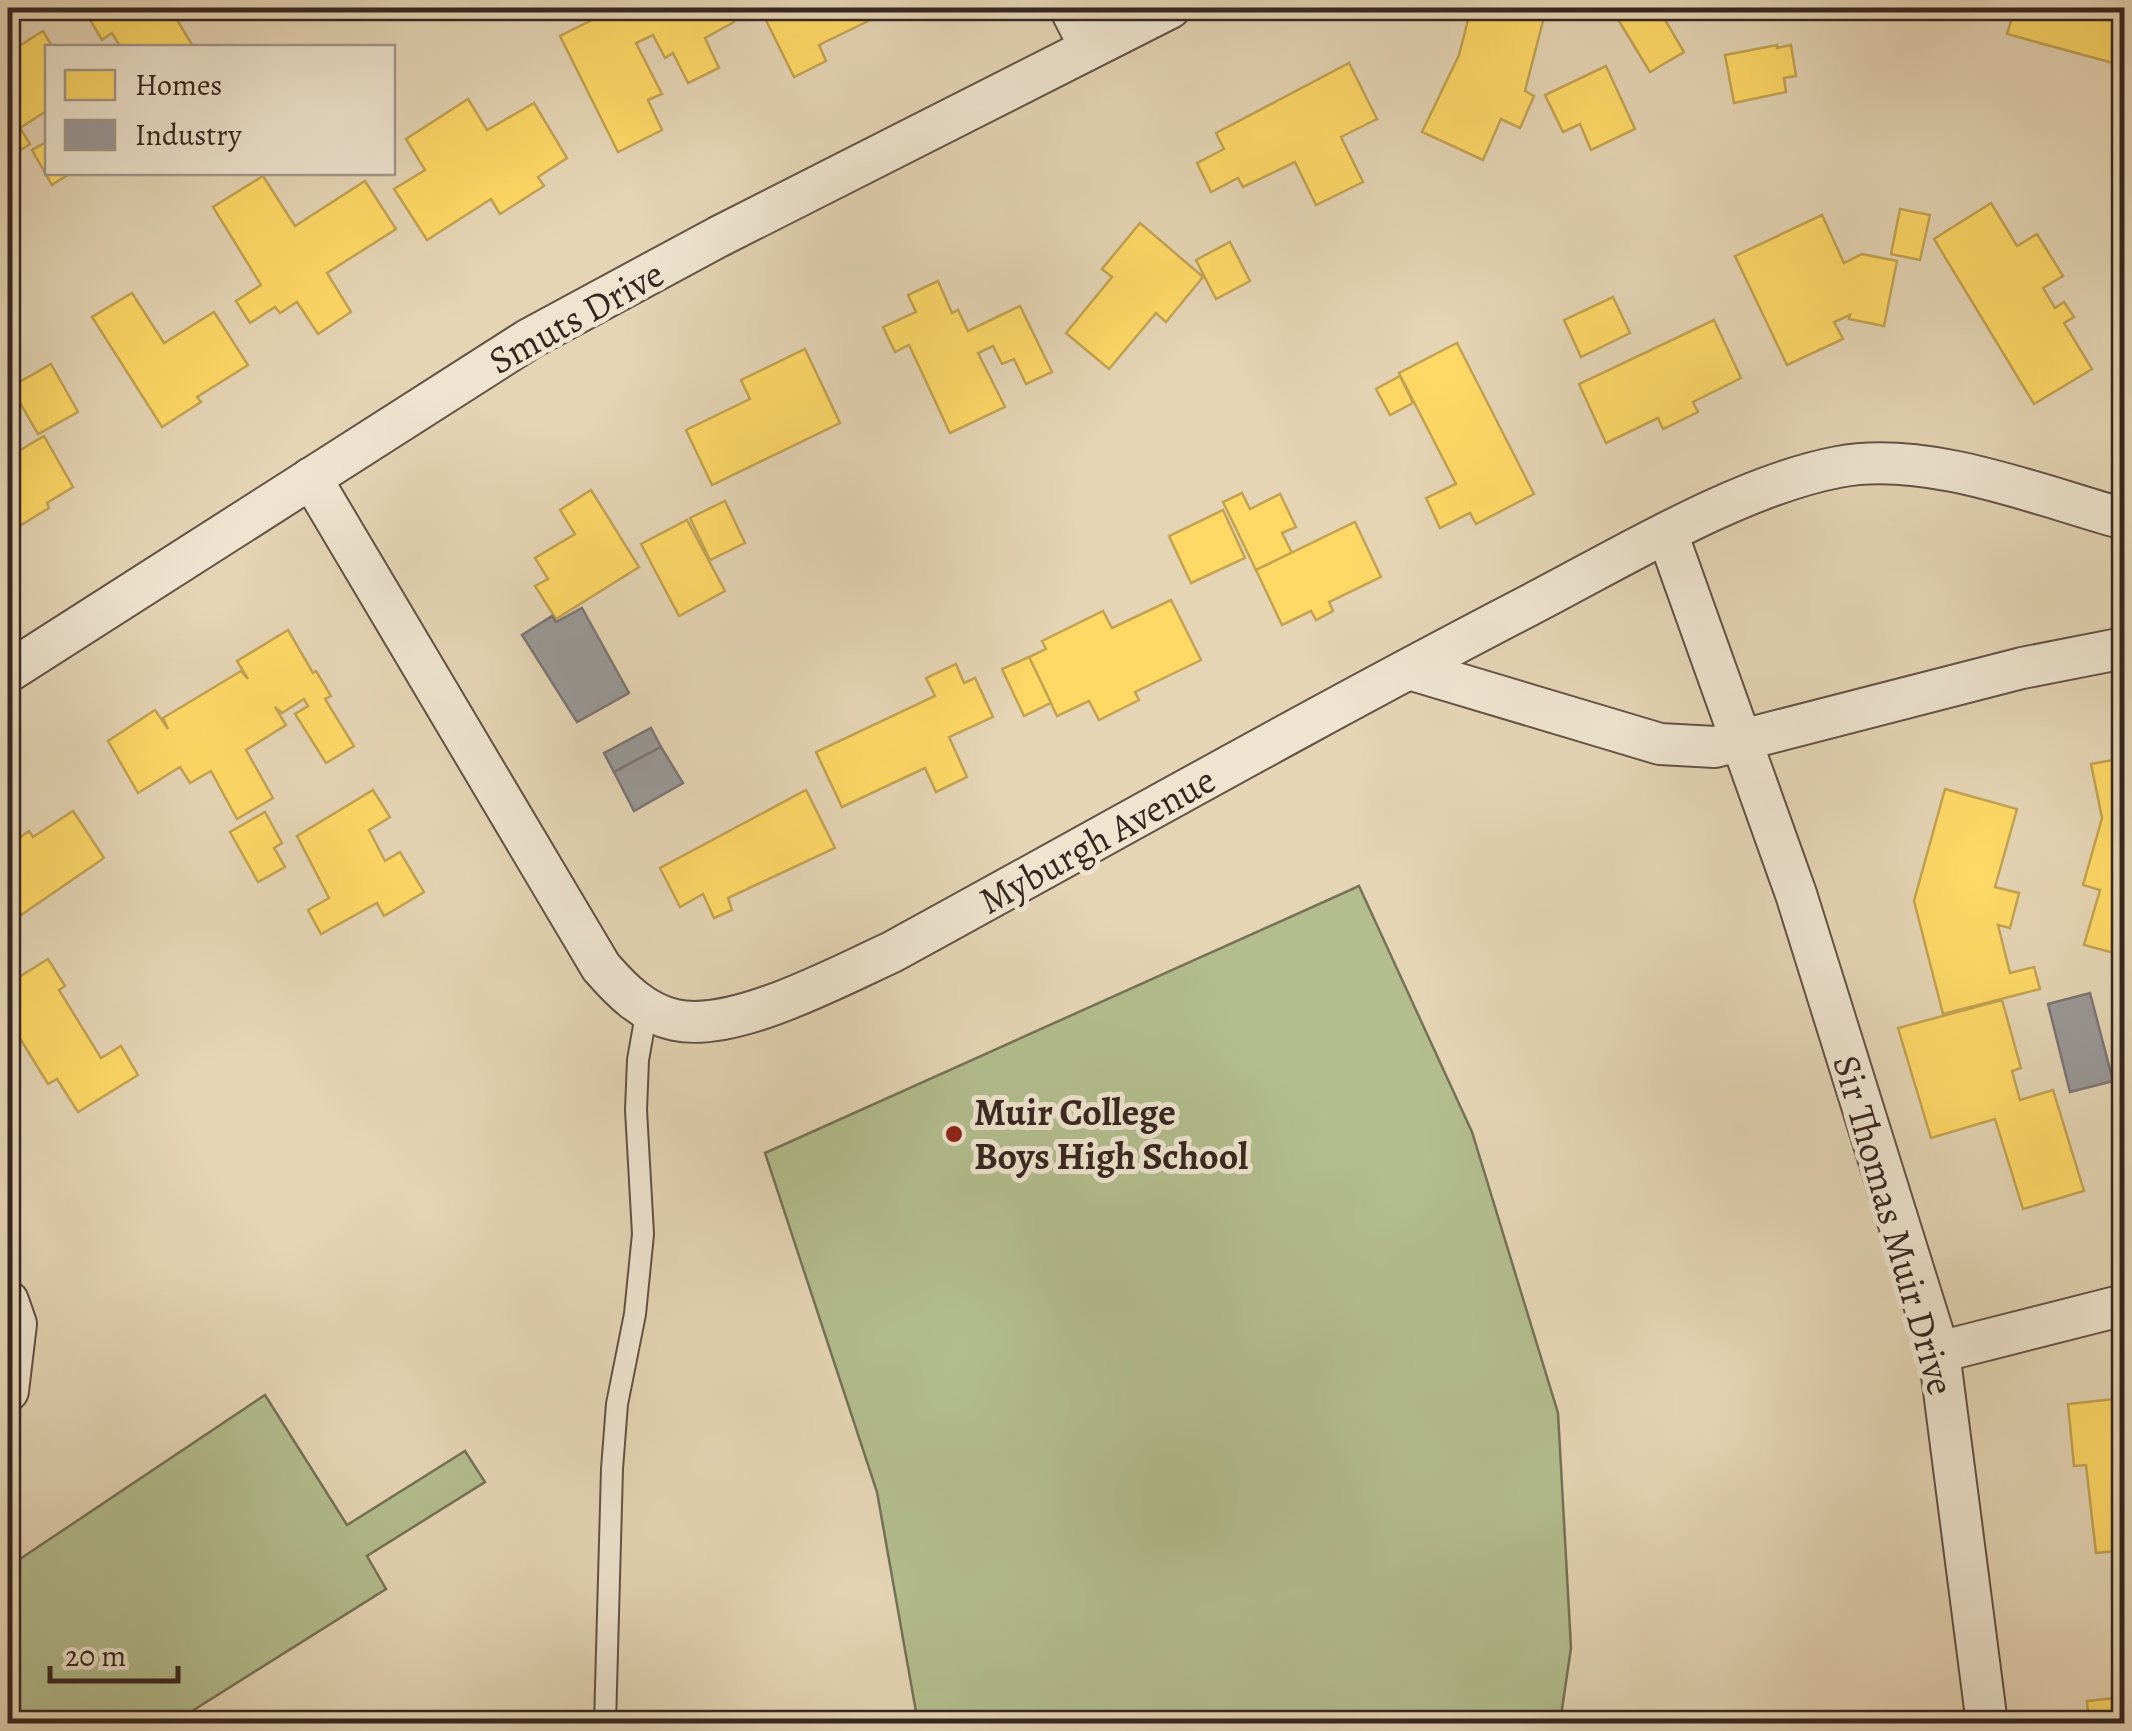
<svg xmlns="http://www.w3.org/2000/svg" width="2132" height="1731" font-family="Alegreya,serif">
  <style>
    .green { fill: #b3bd8e; stroke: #757257; stroke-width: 2.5 }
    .homes { fill: #ffd966; stroke: #c3a351; stroke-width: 2.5 }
    .industry { fill: #999; stroke: #7c7675; stroke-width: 2.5 }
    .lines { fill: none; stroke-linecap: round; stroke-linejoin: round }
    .lane-casing { stroke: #625245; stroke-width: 24 }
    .street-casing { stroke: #625245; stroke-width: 44 }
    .lane { stroke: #eee4cf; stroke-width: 20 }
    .street { stroke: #eee4cf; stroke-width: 40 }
    .poi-dot { fill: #8f2418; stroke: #eee4cf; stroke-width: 4 }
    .labels { text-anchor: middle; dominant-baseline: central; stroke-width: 10; stroke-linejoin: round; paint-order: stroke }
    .street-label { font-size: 38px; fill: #372620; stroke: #eee4cf }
    .poi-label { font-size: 38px; font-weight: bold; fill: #372620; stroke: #eee4cf; text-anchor: start }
  </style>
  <rect width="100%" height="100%" fill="#e5d5b5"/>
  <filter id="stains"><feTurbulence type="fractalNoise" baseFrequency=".002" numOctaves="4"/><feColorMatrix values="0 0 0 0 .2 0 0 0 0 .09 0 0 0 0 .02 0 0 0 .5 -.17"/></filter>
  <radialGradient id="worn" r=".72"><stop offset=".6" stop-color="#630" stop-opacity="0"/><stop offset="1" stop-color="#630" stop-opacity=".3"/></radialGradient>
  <g class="green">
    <path d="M 1359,886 L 1472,1132 L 1558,1413 L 1571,1648 L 1560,1723 L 918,1723 L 877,1492 L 765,1153 Z"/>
    <path d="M 265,1395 L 347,1525 L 465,1451 L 485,1482 L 367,1556 L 386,1589 L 173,1723 L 8,1723 L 8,1567 Z"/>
  </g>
  <g class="homes">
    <path d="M 83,8 L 170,8 L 194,48 L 121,48 L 112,33 L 102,40 Z"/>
    <path d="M 616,8 L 726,8 L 734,22 L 705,38 L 719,68 L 688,83 L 673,53 L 665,58 L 653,35 L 636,43 L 662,94 L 648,100 L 662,130 L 618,152 L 560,36 Z"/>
    <path d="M 760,8 L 895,8 L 819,45 L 826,61 L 794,77 Z"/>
    <path d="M 1471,8 L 1524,8 L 1545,13 L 1525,91 L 1534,96 L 1520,128 L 1501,119 L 1483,160 L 1422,132 L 1459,55 Z"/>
    <path d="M 1611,8 L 1670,8 L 1661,13 L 1684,52 L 1650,72 Z"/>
    <path d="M 2015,8 L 2124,8 L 2124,66 L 2007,34 Z"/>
    <path d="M 43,31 L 53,48 L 48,48 L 48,110 L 20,128 L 30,144 L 8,158 L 8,53 Z"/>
    <path d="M 1777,45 L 1777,48 L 1791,45 L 1796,76 L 1784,78 L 1786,92 L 1734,103 L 1725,55 Z"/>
    <path d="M 1349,63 L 1377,119 L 1341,137 L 1363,182 L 1316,205 L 1295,162 L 1243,187 L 1238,178 L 1211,192 L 1197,163 L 1224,149 L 1216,133 Z"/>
    <path d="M 1606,66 L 1635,129 L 1591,150 L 1580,124 L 1563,132 L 1545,95 Z"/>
    <path d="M 468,99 L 487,130 L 534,103 L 567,158 L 538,177 L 544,186 L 500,214 L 491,199 L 427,240 L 394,189 L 425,170 L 406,139 Z"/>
    <path d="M 48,141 L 48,172 L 72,172 L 52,185 L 32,150 Z"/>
    <path d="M 263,176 L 295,226 L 365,181 L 396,229 L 327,273 L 351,312 L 318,334 L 297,302 L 280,313 L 275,307 L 250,323 L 236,301 L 261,285 L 213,207 Z"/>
    <path d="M 1991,203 L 2017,246 L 2037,234 L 2063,276 L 2043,288 L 2055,308 L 2064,302 L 2074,317 L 2064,323 L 2092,369 L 2034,404 L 1934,239 Z"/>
    <path d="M 1900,209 L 1930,215 L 1920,260 L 1891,254 Z"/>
    <path d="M 1822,215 L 1844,263 L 1862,254 L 1897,261 L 1884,326 L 1849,319 L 1850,315 L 1834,322 L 1843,339 L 1787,365 L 1735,256 Z"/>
    <path d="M 1140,223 L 1203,277 L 1166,322 L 1156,313 L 1109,369 L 1066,333 L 1112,277 L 1102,269 Z"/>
    <path d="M 1230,242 L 1250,281 L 1216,299 L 1196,260 Z"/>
    <path d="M 938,281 L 952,313 L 958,310 L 968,331 L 1020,306 L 1052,372 L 1026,384 L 1014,359 L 1002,364 L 993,346 L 978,353 L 1005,407 L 950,433 L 909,345 L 895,352 L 883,327 L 916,312 L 908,295 Z"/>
    <path d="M 132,293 L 164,343 L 214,312 L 248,365 L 197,397 L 201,402 L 162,427 L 92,317 Z"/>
    <path d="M 1613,297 L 1630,333 L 1581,357 L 1564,320 Z"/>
    <path d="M 2124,316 L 2124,356 L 2115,353 Z"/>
    <path d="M 1714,320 L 1741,378 L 1693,402 L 1698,412 L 1663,429 L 1658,418 L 1606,443 L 1579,384 Z"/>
    <path d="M 1457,343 L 1534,494 L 1476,524 L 1470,513 L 1440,528 L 1426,498 L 1456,484 L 1399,373 Z"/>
    <path d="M 805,349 L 840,423 L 712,485 L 686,430 L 750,399 L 741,380 Z"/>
    <path d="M 51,364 L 78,412 L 38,434 L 11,387 Z"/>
    <path d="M 1400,376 L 1413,403 L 1390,415 L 1376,389 Z"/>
    <path d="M 44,436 L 73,487 L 47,503 L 49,508 L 8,533 L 8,447 L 12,455 Z"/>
    <path d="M 591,490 L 639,567 L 556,619 L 535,586 L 548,579 L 535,558 L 575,534 L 560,510 Z"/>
    <path d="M 1242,493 L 1250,509 L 1280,494 L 1296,527 L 1282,533 L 1292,553 L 1256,570 L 1223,502 Z"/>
    <path d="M 725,501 L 745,543 L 710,560 L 690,518 Z"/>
    <path d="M 1223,510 L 1245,558 L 1191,583 L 1169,536 Z"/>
    <path d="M 687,520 L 725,591 L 679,616 L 641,544 Z"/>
    <path d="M 1355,522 L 1381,577 L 1329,602 L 1333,611 L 1316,620 L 1311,611 L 1282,625 L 1256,570 Z"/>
    <path d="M 1171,600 L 1201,660 L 1135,692 L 1139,700 L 1099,720 L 1089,701 L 1057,716 L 1029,657 L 1046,649 L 1042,641 L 1103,611 L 1112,628 Z"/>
    <path d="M 288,630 L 313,673 L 316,671 L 331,696 L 325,699 L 354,746 L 326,763 L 295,714 L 308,706 L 304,699 L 282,713 L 275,707 L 286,725 L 246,750 L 273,798 L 237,819 L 211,771 L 190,783 L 180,767 L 138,793 L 108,741 L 155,710 L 168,729 L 163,718 L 241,671 L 248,679 L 237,661 Z"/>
    <path d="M 1029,657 L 1051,703 L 1024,716 L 1002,669 Z"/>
    <path d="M 956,664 L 964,683 L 975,678 L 993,717 L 949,737 L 967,777 L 936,792 L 925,768 L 842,807 L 816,752 L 935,696 L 926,678 Z"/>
    <path d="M 2124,758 L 2124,944 L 2121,955 L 2084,945 L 2100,890 L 2083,885 L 2102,818 L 2091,764 Z"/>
    <path d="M 1945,789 L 2017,809 L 1995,887 L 2019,893 L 2010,928 L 1998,925 L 2010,973 L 2034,967 L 2040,989 L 1943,1014 L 1914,901 Z"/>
    <path d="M 373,790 L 390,817 L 369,830 L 385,861 L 400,852 L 424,892 L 384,916 L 377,903 L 321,934 L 308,910 L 329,898 L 297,836 Z"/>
    <path d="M 806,790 L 835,848 L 728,898 L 732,910 L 714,918 L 703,894 L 680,907 L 660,868 Z"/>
    <path d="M 73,811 L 104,858 L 8,924 L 8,846 L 29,831 L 33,837 Z"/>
    <path d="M 265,812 L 282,843 L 274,848 L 285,867 L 258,882 L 230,832 Z"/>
    <path d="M 48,959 L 65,986 L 59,990 L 101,1058 L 121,1046 L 138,1075 L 78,1112 L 57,1079 L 48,1084 L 8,1019 L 8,1013 L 17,1008 L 8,993 L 8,984 Z"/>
    <path d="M 2002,1000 L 2021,1068 L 2012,1071 L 2020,1100 L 2053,1090 L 2084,1191 L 2023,1209 L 1995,1119 L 1931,1138 L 1898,1028 Z"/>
    <path d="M 2124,1398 L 2124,1550 L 2096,1553 L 2086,1465 L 2074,1466 L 2068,1404 Z"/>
    <path d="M 2124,1697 L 2124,1724 L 2089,1724 L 2087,1701 Z"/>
  </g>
  <g class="industry">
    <path d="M 582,608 L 629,693 L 577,722 L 522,635 L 552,616 L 556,622 Z"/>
    <path d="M 651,728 L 661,747 L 614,772 L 604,753 Z"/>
    <path d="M 661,747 L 683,783 L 634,811 L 614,772 Z"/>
    <path d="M 2090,993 L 2113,1081 L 2070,1092 L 2048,1004 Z"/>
  </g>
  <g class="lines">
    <g class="lane-casing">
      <path id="lane" d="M 605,1724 L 612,1469 L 617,1404 L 635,1314 L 643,1234 L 636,1110 L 638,1060 L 647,1009"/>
    </g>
    <g class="street-casing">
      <g id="street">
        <path d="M 1070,8 L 1090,47"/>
        <path d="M 311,478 L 601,967 C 621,990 643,1013 675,1020 C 734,1033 837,977 892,952 C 1104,836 1314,717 1528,606 C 1619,559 1738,486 1838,467 C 1927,450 2038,495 2124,519"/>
        <path d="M 1667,533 L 1796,894 L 1939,1352 L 1987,1724"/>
        <path d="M 1409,669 L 1660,744 L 1715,747 L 2022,668 L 2124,648"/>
        <path d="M 8,672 L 529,339 L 718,237 L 1170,8"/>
        <path d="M 8,1301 L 16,1324 L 8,1391"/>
        <path d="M 1939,1352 L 2124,1305"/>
      </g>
    </g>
    <use href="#lane" class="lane"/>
    <use href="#street" class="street"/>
  </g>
  <circle class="poi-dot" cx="954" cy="1134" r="10"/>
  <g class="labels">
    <g class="street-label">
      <text transform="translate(576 317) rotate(-29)">Smuts Drive</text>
      <text transform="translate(1097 840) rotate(-29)">Myburgh Avenue</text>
      <text transform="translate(1894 1225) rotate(74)">Sir Thomas Muir Drive</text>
    </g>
    <g class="poi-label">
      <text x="974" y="1112">Muir College<tspan x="974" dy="44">Boys High School</tspan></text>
    </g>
  </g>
  <rect width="2132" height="1731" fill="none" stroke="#e5d5b5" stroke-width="40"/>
  <rect x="10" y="10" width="2112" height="1711" fill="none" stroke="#372620" stroke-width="5"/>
  <rect x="20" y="20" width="2092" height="1691" fill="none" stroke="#372620" stroke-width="2.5"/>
  <rect x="45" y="45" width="350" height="130" fill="#eee4cf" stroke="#a59889" stroke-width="2.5"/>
  <rect x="65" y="70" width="50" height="30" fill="#ffd966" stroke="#a59889" stroke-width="2.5"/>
  <text x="135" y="95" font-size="30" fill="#372620">Homes</text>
  <rect x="65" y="120" width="50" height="30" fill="#999999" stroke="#a59889" stroke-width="2.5"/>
  <text x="135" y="145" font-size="30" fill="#372620">Industry</text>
  <path d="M50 1666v15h128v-15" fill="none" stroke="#372620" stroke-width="5"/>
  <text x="65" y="1666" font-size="30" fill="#372620" stroke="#eee4cf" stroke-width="8" paint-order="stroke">20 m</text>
  <rect width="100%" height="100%" filter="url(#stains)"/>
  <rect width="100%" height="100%" fill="url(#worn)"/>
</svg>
